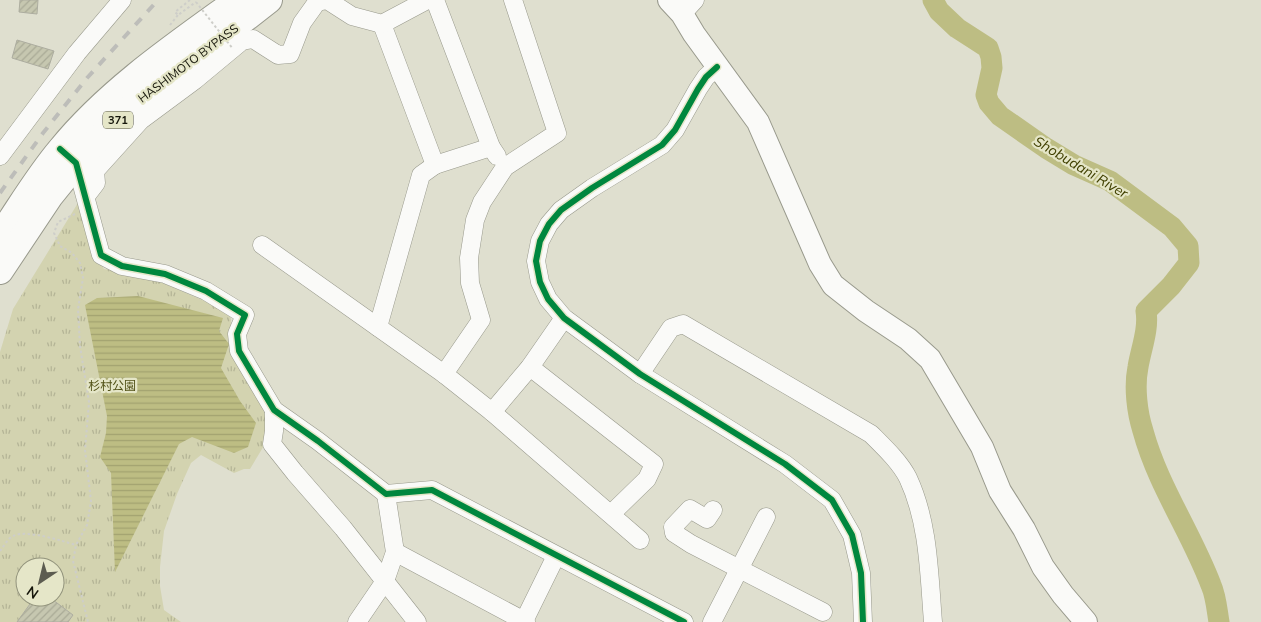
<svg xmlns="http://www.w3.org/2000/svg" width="1261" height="622" font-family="Mulish,'Noto Sans JP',sans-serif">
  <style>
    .park { fill: url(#park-tufts); fill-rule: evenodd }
    .water { fill: url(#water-rules) }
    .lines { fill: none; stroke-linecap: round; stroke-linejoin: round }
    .river { stroke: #bdbd83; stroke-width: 21 }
    .building { fill: url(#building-hatch); stroke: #adada0 }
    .minor-casing { stroke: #98998c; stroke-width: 19 }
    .major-casing { stroke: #98998c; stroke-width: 24 }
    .highway-casing { stroke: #98998c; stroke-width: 28 }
    .path { stroke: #cecec9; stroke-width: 2; stroke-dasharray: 2.5 2.5; stroke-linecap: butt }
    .minor { stroke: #fafaf8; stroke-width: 18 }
    .major { stroke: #fafaf8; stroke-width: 22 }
    .highway { stroke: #fafaf8; stroke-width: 26 }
    .rail { stroke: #bdbdb9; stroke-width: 4; stroke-dasharray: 9 9; stroke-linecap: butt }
    .path-bridge { stroke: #cecec9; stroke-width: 2; stroke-dasharray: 2.5 2.5; stroke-linecap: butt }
    .cycleway-casing { stroke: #e5e6c8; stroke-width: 9 }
    .cycleway { stroke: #00873e; stroke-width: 6 }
    .labels { text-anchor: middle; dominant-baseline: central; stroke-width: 4.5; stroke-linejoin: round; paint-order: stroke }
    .shield { fill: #e5e6c8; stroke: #545444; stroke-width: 1 }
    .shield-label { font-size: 11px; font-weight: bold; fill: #16160b }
    .street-label { font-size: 12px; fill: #16160b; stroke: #e5e6c8 }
    .park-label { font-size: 12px; fill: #515117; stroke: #e5e6c8 }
    .water-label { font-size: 14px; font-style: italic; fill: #404000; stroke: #e5e6c8 }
  </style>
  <defs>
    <pattern id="park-tufts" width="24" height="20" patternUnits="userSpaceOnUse" patternTransform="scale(1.25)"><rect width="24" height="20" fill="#d3d3b0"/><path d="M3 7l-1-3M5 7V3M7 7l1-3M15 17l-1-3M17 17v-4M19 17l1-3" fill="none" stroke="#b4b496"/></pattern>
    <pattern id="water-rules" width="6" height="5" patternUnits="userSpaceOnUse" patternTransform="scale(1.25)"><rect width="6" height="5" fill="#bdbd83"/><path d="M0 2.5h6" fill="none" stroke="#a2a270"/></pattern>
    <pattern id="building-hatch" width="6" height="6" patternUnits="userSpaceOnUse" patternTransform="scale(1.25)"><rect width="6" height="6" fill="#c6c7b0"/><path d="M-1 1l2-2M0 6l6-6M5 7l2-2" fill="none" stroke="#a9aa96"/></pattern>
  </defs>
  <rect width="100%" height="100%" fill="#dfdfcf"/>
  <path class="park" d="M 81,198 L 91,249 L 104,269 L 142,274 L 230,312 L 233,351 L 261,398 L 267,426 L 268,439 L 250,469 L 244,469 L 234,473 L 201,455 L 191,463 L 177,494 L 164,531 L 160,567 L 160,586 L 164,610 L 181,622 L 0,622 L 0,352 L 13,309 ZM 25,567 L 55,567 L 55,597 L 25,597 Z"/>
  <path class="water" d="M 138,296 L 223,318 L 219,331 L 229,344 L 221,368 L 240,401 L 256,423 L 248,447 L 234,453 L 192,437 L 179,444 L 115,572 L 111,473 L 100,457 L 106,433 L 107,416 L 85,305 L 97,298 Z"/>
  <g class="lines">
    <path class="river" d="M 933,0 L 939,11 L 957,28 L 988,48 L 991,57 L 992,68 L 986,95 L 989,103 L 1000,116 L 1046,148 L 1074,165 L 1110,181 L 1172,227 L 1188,246 L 1189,263 L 1171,286 L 1146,311 C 1149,329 1141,349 1138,367 C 1134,387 1137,412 1143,431 C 1158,486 1191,532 1211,585 C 1216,596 1217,610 1219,622"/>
  </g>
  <g class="building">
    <path d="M 20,0 L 38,0 L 37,14 L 19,12 Z"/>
    <path d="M 17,40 L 54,51 L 48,69 L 12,58 Z"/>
    <path d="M 35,597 L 49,597 L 73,615 L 68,622 L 17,622 Z"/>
  </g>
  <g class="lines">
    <g class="minor-casing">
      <g id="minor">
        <path d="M 435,0 L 491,147 L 497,156"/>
        <path d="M 682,14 L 695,0"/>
        <path d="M 382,24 L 435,165"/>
        <path d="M 717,67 L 706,77 L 698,89 L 675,130 L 662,145 L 592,188 L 561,210 L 549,224 L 540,241 L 536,261 L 540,282 L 548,299 L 564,318 L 640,374 L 785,464 L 832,500 L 852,535 L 861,573 L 863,622"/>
        <path d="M 0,156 L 77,53 L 122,0"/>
        <path d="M 72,159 L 76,163 L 101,255 L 122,266 L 165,274 L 206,291 L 245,315 L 237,334 L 239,351 L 274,410 L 318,441 L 386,494 L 432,490 L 684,622"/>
        <path d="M 86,196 L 96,183 L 95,171 L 141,120 L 195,80 L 242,41 L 253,39 L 278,55 L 290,54 L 302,23 L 317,2 L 327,0 L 352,16 L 382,24 L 427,0"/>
        <path d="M 262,245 L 444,374 L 492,412 L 640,540"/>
        <path d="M 378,327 L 421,175 L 435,165 L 491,147"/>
        <path d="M 530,367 L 654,464 L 647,479 L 611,514"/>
        <path d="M 444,374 L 481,320 L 470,283 L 469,258 L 475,220 L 482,202 L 505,167 L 557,133 L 513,0"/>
        <path d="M 640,374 L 671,328 L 683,324 L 871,434 C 884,447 900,462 908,478 C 929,523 929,574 933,622"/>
        <path d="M 274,410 L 274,431 L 272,444 L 295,473 L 343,528 L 417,622"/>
        <path d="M 492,412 L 530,367 L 564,318"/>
        <path d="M 713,510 L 707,519 L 690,509 L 673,527 L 674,533 L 691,544 L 823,612"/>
        <path d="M 395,552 L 526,622"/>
        <path d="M 524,621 L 556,556"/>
        <path d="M 357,622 L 385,581 L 395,552 L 386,494"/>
        <path d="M 712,622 L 766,517"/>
      </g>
    </g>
    <g class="major-casing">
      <path id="major" d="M 669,0 L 682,14 L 694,34 L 758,122 L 820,264 L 833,285 L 866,311 L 908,339 L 930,359 L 982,447 L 1000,491 L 1024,529 L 1043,567 L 1063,595 L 1086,622"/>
    </g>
    <g class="highway-casing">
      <g id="highway">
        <path d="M 0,236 C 20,207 38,176 61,149 C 109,90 177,44 238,0"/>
        <path d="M 0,271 L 50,196 L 88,149 L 134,105 L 269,0"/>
      </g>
    </g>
    <g class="path">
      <path d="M 190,0 L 175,12 L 178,15 L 196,2"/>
      <path d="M 170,25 L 178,15"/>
      <path d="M 75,214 L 58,222 L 54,233 L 60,246 L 72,253 L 80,263 L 83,278 L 78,309 L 80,346 L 89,402 L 85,450 L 91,501 L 87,525 L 76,545 L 73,561 L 88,622"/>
      <path d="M 0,551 C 4,546 8,538 13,536 C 26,529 62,541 76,545"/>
    </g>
    <use href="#minor" class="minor"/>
    <use href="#major" class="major"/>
    <use href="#highway" class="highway"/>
    <path class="rail" d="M 0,193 L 43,133 L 87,78 L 158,0"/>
    <path class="path-bridge" d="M 196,2 L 233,49"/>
    <g class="cycleway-casing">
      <g id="cycleway">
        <path d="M 717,67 L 706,77 L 698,89 L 675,130 L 662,145 L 592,188 L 561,210 L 549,224 L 540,241 L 536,261 L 540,282 L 548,299 L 564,318 L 640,374 L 785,464 L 832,500 L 852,535 L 861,573 L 863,622"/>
        <path d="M 60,149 L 76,163 L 101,255 L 122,266 L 165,274 L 206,291 L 245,315 L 237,334 L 239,351 L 274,410 L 318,441 L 386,494 L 432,490 L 684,622"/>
      </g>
    </g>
    <use href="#cycleway" class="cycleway"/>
  </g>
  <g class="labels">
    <rect class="shield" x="103" y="111.5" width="30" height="17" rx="4"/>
    <g class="shield-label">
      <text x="118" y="120">371</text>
    </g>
    <g class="street-label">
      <text transform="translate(188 63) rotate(-37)">HASHIMOTO BYPASS</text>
    </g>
    <g class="park-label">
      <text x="112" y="385">杉村公園</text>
    </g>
    <g class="water-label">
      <text transform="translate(1081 167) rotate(31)">Shobudani River</text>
    </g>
  </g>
  <g transform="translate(40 582) rotate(215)"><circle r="24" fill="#e5e6c8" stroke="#92937c"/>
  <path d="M0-4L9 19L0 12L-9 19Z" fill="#5c5c50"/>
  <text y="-8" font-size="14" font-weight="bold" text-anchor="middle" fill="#16160b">N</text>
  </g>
</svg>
